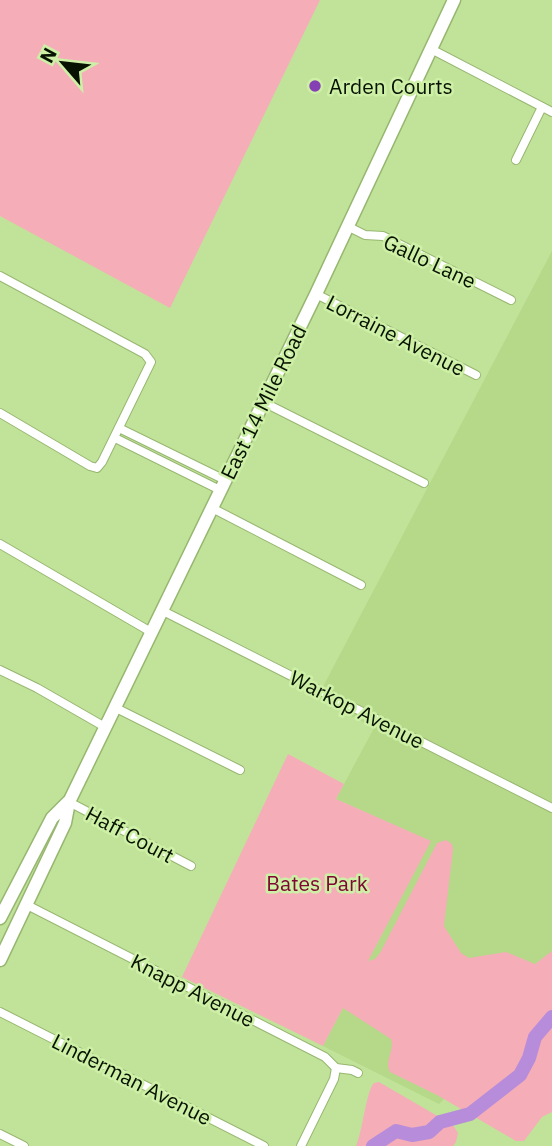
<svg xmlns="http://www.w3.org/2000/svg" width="552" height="1146" font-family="'IBM Plex Sans',sans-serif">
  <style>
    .built { fill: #b5d989 }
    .green { fill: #f5adb8 }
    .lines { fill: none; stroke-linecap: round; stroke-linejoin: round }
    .river { stroke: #b78cda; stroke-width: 14 }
    .minor-casing { stroke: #97b770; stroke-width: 10 }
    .secondary-casing { stroke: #97b770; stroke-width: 15 }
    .minor { stroke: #fff; stroke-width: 8 }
    .secondary { stroke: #fff; stroke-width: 12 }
    .poi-dot { fill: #8541b4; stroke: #cdf0a6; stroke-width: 2.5 }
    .labels { text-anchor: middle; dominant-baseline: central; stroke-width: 5; stroke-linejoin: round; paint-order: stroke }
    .poi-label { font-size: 21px; fill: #081200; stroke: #cdf0a6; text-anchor: start }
    .street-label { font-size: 21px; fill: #081200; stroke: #cdf0a6 }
    .park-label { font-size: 21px; fill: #800633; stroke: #cdf0a6 }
  </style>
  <rect width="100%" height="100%" fill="#c0e399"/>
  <path class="built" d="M 552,251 L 552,991 L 439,1104 L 323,1046 L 430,841 L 336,799 L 374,728 L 317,698 Z"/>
  <g class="green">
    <path d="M 0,0 L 320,0 L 170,308 L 0,216 Z"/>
    <path d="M 288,754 L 344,784 L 336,799 L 431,841 L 368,961 L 375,959 L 380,953 L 437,843 L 446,840 L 452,844 L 453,849 L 444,926 L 461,953 L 469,958 L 506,952 L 535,964 L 552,951 L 552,1112 L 542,1117 L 524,1141 L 516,1141 L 437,1095 L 390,1072 C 384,1061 395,1050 391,1039 L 343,1008 L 323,1046 L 182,977 Z"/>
    <path d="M 379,1082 L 453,1125 L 458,1133 L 456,1142 L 453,1146 L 356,1146 C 363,1130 366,1091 374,1083 Z"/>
  </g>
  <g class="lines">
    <path class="river" d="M 373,1146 L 396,1131 L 412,1135 L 429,1132 L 440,1122 L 470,1114 L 520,1075 L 529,1058 L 535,1037 L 552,1017"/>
    <g class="minor-casing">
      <g id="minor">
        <path d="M 431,49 L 552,112"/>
        <path d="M 516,160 L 542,107"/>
        <path d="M 347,226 L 365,235 L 383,236 L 511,300"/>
        <path d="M 0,276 L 145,354 L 151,362 L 102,462 L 97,468 L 90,466 L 0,413"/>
        <path d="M 316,294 L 476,375"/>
        <path d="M 263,402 L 424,483"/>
        <path d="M 119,428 L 225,480"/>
        <path d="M 115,438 L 220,490"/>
        <path d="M 212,508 L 361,585"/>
        <path d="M 0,544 L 151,632"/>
        <path d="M 161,610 L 552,808"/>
        <path d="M 0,670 L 37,688 L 105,727"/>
        <path d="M 114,707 L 240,770"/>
        <path d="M 69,802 L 191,866"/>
        <path d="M 27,905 L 325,1057 L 336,1068 L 352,1070 L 358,1073"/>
        <path d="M 0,1012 L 264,1146"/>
        <path d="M 0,1134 L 24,1146"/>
        <path d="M 301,1146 L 334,1079 L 336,1068"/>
      </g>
    </g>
    <g class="secondary-casing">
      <g id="secondary">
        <path d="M 0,918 L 52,818 L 68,802"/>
        <path d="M 0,960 L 65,823 L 69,802 L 316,294 L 454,0"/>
      </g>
    </g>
    <use href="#minor" class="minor"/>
    <use href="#secondary" class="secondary"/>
  </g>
  <circle class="poi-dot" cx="315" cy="86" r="7"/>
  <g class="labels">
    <g class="poi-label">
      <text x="329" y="86">Arden Courts</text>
    </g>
    <g class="street-label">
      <text transform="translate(430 261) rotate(25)">Gallo Lane</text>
      <text transform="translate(396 335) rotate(27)">Lorraine Avenue</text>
      <text transform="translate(263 402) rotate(-64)">East 14 Mile Road</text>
      <text transform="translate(357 709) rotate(27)">Warkop Avenue</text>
      <text transform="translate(130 834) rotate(28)">Haff Court</text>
      <text transform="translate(193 990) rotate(27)">Knapp Avenue</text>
      <text transform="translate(132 1079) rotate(27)">Linderman Avenue</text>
    </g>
    <g class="park-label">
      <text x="317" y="883">Bates Park</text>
    </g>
  </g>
  <g transform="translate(63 63) rotate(298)" stroke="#cdf0a6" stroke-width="5" paint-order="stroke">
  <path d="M0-5L12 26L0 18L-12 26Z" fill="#081200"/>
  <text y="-10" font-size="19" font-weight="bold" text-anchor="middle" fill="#081200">N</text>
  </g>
</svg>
